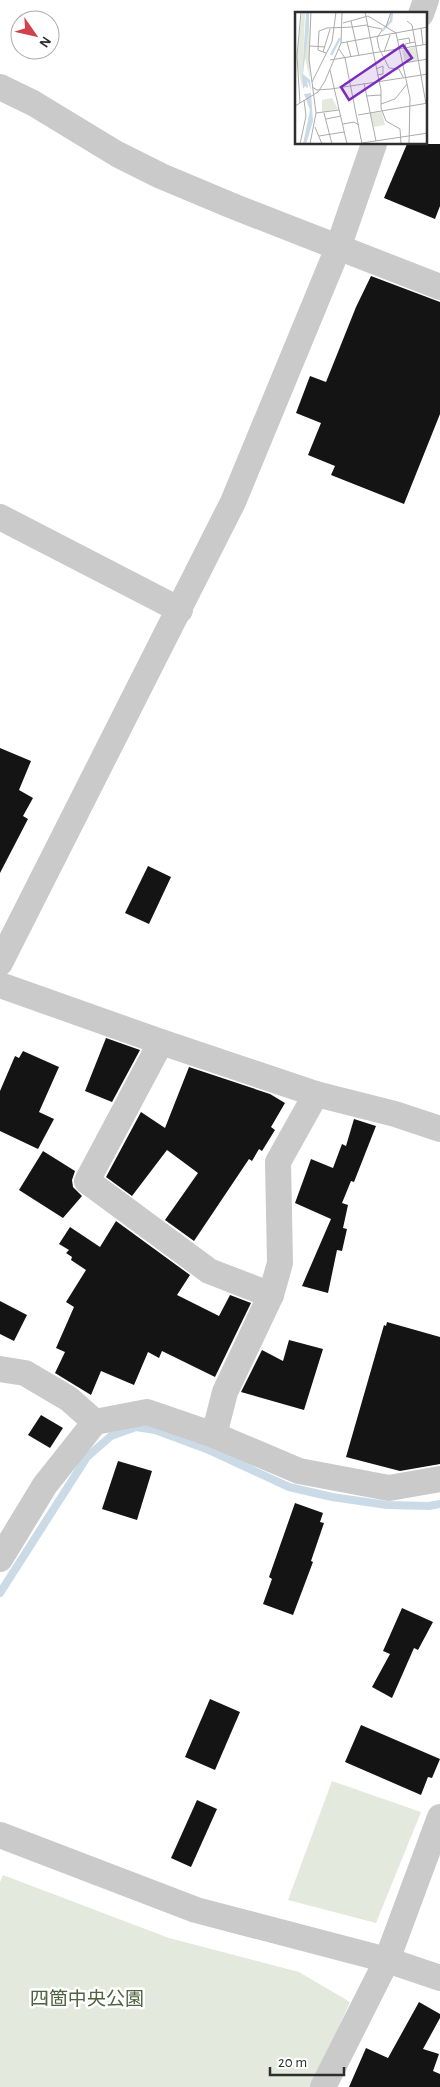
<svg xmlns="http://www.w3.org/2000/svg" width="440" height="2087" font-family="'Alegreya Sans','Noto Sans JP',sans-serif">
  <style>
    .green { fill: #e3e9dc }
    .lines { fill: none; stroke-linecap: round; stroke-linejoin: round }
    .stream { stroke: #cadbe7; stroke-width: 8 }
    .building { fill: #141414 }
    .minor { stroke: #cacaca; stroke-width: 26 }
    .labels { text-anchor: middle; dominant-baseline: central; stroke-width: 5; stroke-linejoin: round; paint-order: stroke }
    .park-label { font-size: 19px; fill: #506340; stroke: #fff }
    .inset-river { fill: none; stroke: #cadbe7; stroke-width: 2.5 }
    .inset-road { fill: none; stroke: #ababab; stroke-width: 1 }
    .view { fill: #7b2cbf; fill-opacity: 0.15; stroke: #7b2cbf; stroke-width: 2.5 }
    .inset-edge { fill: none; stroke: #2d2d2d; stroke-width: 2.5 }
  </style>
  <rect width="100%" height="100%" fill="#fff"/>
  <g class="green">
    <path d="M 332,1781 L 421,1812 L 376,1923 L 288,1900 Z"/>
    <path d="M 3,1875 L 169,1938 L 299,1972 L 350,2002 L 312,2087 L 0,2087 L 0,1882 Z"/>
  </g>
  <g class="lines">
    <path class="stream" d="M 0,1593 L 87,1457 L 111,1436 L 136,1427 L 155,1430 L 209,1450 L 289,1487 L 332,1497 L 387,1505 L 429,1506 L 440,1504"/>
  </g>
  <g class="building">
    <path d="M 407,144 L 440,144 L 440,206 L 435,219 L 384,198 Z"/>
    <path d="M 371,276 L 440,302 L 440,414 L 404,504 L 331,475 L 335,466 L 308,455 L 321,423 L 296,413 L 310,376 L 326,382 L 356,307 Z"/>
    <path d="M 0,748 L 31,761 L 19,790 L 33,798 L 23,816 L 28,819 L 0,873 Z"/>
    <path d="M 148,866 L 171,877 L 149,924 L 125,913 Z"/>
    <path d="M 106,1038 L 140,1050 L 112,1102 L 85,1091 Z"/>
    <path d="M 23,1051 L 59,1067 L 39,1112 L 54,1119 L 38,1149 L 0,1131 L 0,1091 L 15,1056 L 19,1058 Z"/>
    <path d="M 189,1067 L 270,1094 L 285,1103 L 271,1127 L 275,1130 L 262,1151 L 259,1149 L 252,1161 L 249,1159 L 194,1241 L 165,1220 L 198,1173 L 167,1150 L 132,1196 L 106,1177 L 141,1112 L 165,1128 Z"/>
    <path d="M 354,1119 L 376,1126 L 354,1182 L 351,1181 L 342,1203 L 348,1205 L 343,1228 L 347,1229 L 342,1251 L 337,1250 L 328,1293 L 302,1286 L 331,1219 L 295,1203 L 311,1159 L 333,1168 L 342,1144 L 346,1146 Z"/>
    <path d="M 43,1151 L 75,1171 L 72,1180 L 73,1187 L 82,1196 L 63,1218 L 19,1190 Z"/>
    <path d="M 116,1221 L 190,1275 L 177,1295 L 219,1316 L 230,1295 L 251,1303 L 215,1377 L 162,1351 L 159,1358 L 148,1352 L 134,1385 L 101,1371 L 91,1395 L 55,1373 L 65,1352 L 56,1348 L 74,1307 L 66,1302 L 86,1270 L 71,1260 L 72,1257 L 66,1253 L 69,1250 L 59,1244 L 70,1227 L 100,1247 Z"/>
    <path d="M 0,1301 L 27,1315 L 14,1341 L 0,1334 Z"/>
    <path d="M 387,1322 L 440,1337 L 440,1464 L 400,1471 L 346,1457 L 384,1325 L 386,1326 Z"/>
    <path d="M 289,1340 L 323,1349 L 304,1410 L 241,1392 L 262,1350 L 283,1361 Z"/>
    <path d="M 41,1415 L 63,1428 L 50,1448 L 28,1435 Z"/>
    <path d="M 118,1461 L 152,1471 L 137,1520 L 102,1509 Z"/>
    <path d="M 295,1503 L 323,1513 L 320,1522 L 324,1523 L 311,1561 L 313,1562 L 293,1615 L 263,1604 L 272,1579 L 269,1577 Z"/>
    <path d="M 402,1608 L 433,1622 L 418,1650 L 414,1648 L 392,1698 L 372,1687 L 390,1654 L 383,1651 Z"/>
    <path d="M 210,1699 L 240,1712 L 215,1770 L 185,1757 Z"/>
    <path d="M 361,1725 L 440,1759 L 432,1778 L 428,1777 L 421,1795 L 345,1762 Z"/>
    <path d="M 197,1800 L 217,1809 L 191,1867 L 171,1858 Z"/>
    <path d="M 419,2002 L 440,2014 L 440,2018 L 423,2049 L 439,2054 L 433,2071 L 440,2074 L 440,2087 L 349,2087 L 366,2048 L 388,2058 Z"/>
  </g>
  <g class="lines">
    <g class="minor">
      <path d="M 421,14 L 426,0"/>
      <path d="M 0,87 L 33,103 L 117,154 L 161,176 L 235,207 L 440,287"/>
      <path d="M 0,517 L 180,610"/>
      <path d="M 0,963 L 233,502 L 338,248 L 374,144"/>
      <path d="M 0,985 L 161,1042 L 316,1094 L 395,1114 L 440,1129"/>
      <path d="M 161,1042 L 87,1181 L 209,1271 L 271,1295 L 280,1263 L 278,1162 L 316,1094"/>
      <path d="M 0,1369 L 25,1373 L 69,1399 L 95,1422"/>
      <path d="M 214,1435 L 225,1392 L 271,1295"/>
      <path d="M 0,1559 L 45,1485 L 95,1422 L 147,1412 L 214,1435 L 299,1471 L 389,1488 L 440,1479"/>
      <path d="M 0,1835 L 196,1910 L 387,1960 L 440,1978"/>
      <path d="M 323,2087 L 387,1960 L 440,1817"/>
    </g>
  </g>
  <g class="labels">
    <g class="park-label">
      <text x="87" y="1999">四箇中央公園</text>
    </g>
  </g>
  <g transform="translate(295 12)">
    <rect width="132" height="132" fill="#fff"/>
    <path d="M 7,0 L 10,0 L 7,76 L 2,49 ZM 14,0 L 15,66 L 15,67 L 9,42 ZM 120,35 L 124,48 L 110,51 L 107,38 ZM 37,86 L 43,97 L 27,100 L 27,88 ZM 87,100 L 90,113 L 79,115 L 75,101 Z" fill="#e3e9dc"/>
    <path d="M 11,0 L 14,0 L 14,14 L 8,62 L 15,68 L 16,78 L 12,68 L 13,76 L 10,74 L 8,77 L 7,66 ZM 16,81 L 18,109 L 11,132 L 8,132 L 15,98 L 9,82 Z" fill="#cadbe7"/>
    <path class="inset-river" d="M 87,19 L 96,9 L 97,0M 36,43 L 45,26"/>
    <path class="inset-road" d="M 16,0 L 14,47 L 17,70M 70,0 L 86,78 L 86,96 L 91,109 L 105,117 L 106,132M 56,9 L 64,44M 112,9 L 117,13 L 121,35M 48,11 L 73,4 L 101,21 L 115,86 L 114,132M 72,14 L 87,17M 57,15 L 72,13M 91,15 L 96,0M 126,16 L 128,33M 87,18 L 82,26 L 84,36 L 94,56 L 104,57 L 108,65M 103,28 L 114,26 L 115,31M 52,30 L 56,45M 46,31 L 133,15M 15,34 L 30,35M 121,35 L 131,92M 44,37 L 50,46 L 67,132M 111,37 L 110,32 L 120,30M 28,40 L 35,17M 89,40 L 95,23M 31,41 L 23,38 L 24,19 L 32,16 L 57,15M 35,48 L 133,32M 109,51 L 133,47M 81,57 L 88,54 L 88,62 L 82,63M 35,58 L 52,132M 69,71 L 81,129M 17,75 L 22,78 L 36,77 L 133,62M 71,84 L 86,83M 5,91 L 2,44 L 6,0M 86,92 L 100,87 L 112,72M 0,94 L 23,80 L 30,69 L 46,31 L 47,0M 21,101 L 44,98M 29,101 L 37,132M 63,103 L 133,91M 31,107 L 46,104M 48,112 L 59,110 L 64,113M 20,115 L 27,132M 24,124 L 49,120M 67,131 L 133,121M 5,132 L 11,104 L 9,88M 15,132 L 21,101 L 17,70 L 37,30 L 41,0"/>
    <path class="view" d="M 108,33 L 117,46 L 54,88 L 46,75 Z"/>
    <rect width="132" height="132" class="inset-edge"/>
  </g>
  <g transform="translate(35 35) rotate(124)"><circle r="24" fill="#ffffff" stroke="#ababab"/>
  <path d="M0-4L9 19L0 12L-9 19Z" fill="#d0434c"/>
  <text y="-8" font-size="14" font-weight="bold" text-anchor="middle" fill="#2d2d2d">N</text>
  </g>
  <path d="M270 2067v8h74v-8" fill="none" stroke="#2d2d2d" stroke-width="2.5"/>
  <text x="278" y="2067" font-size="15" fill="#2d2d2d" stroke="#ffffff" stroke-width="4" paint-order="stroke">20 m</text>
</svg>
